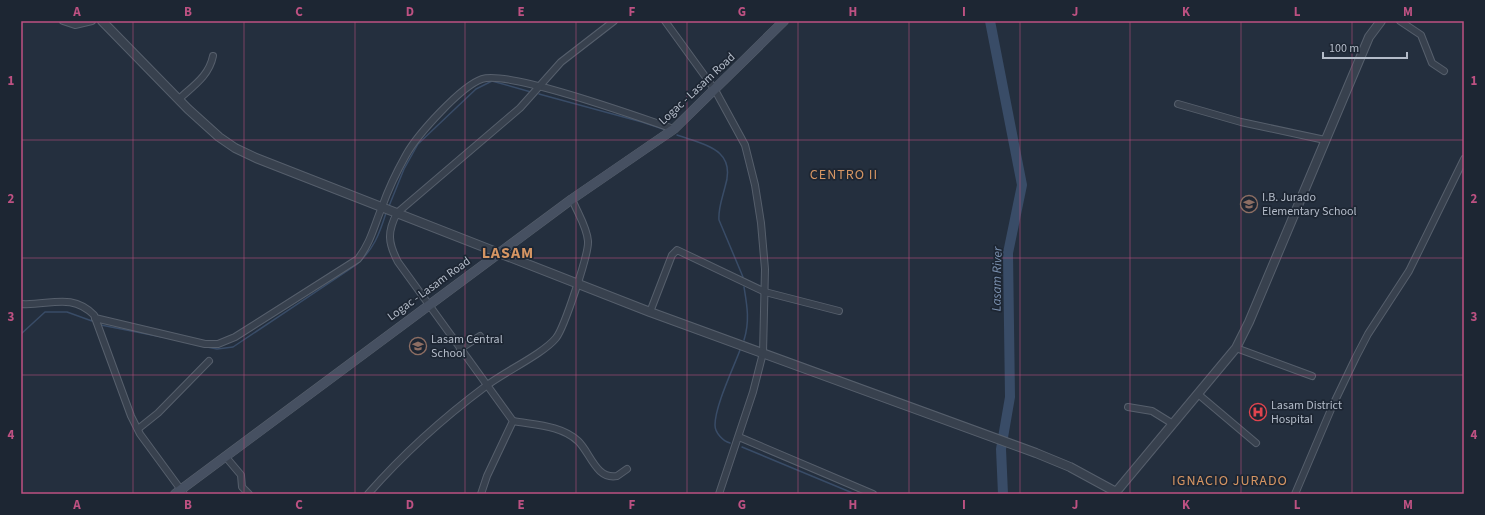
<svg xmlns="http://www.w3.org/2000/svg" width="1485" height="515" font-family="'Source Sans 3',sans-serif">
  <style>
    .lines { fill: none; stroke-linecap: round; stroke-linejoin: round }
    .stream { stroke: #394c67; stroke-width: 1.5 }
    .river { stroke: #394c67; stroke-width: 10 }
    .minor-casing { stroke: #565f6c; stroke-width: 8 }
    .tertiary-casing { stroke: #565f6c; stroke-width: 10 }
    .secondary-casing { stroke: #565f6c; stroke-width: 10 }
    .minor { stroke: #38414e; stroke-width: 6 }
    .tertiary { stroke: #38414e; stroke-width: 8 }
    .secondary { stroke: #465061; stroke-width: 9 }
    .grid { fill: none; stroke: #bd5182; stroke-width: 1; stroke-opacity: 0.55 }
    .labels { text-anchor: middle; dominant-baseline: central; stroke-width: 3.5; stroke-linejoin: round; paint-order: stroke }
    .street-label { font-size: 12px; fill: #b4bcc9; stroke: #1d2633 }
    .poi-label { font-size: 12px; fill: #b4bcc9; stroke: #1d2633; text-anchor: start }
    .water-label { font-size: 13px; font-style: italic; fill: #7c92b1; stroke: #1d2633 }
    .quarter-label { font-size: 14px; letter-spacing: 1px; fill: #d59563; stroke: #1d2633 }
    .district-label { font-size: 16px; font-weight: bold; letter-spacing: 1px; fill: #d59563; stroke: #1d2633 }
    .neatline { fill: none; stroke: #bd5182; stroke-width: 1.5 }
    .grid-label { font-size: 13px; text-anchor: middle; font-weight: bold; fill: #bd5182 }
  </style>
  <rect width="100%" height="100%" fill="#242f3e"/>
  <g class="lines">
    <g class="stream">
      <path d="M 539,94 L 642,122 L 666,130"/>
      <path d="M 677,135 C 705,145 737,149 725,187 C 722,199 718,209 719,220 L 743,277"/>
      <path d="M 389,206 L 404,169 L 418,144 L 476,89 L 492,81 L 531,92"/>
      <path d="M 101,325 L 162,337"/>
      <path d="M 21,334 L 45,312 L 67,312 L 92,321"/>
      <path d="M 744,340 C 750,321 747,305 744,287"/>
      <path d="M 207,347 L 217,349 L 233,347 L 356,265 C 374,249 379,235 386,213"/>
      <path d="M 730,443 C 723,441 715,433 715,425 C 715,406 733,369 740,350"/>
      <path d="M 742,447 L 855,494"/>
    </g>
    <path class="river" d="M 990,21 L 1022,185 L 1008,253 L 1010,397 L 1001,449 L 1003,494"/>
    <g class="minor-casing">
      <g id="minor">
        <path d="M 63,21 L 75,25 L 92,21"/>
        <path d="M 665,21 L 715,90 L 745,145 L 755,185 L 761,223 L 765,269 L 763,353 L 753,392 L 719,494"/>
        <path d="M 1400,21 L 1421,35 L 1432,63 L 1444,71"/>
        <path d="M 179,99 C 193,86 209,76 213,56"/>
        <path d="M 1178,104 L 1241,122 L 1325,140"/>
        <path d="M 21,304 C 49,306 71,292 94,315 L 131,416 L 140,434 L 184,494"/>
        <path d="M 650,312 L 672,255 L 677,250 L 765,292 L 839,311"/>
        <path d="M 95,318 L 205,344 L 218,344 L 235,337 L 358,259 C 371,242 374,226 382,207 C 388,190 397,171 406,155 C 417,135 461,86 482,79 C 509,70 641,118 674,129"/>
        <path d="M 1236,348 L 1312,376"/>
        <path d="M 460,349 L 480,336"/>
        <path d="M 1198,394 L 1256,443"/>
        <path d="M 1128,407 L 1152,411 L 1173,424"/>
        <path d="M 513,421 C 534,425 561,425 578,441 C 590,452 596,480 617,476 L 627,469"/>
        <path d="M 138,429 L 158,413 L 209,361"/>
        <path d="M 739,437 L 873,494"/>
        <path d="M 225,456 L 241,475 L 242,487 L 249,494"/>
        <path d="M 368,494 C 404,453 443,418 486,386 C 504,372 543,354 556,338 C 564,328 589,254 588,241 C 587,227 577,212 572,199"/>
        <path d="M 481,494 L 487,476 L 513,421 L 398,262 C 388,243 387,232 397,213 L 520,108 L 561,62 L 614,21"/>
        <path d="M 1295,494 L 1332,407 L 1356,357 L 1368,334 L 1409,271 L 1464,159"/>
      </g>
    </g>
    <g class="tertiary-casing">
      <path id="tertiary" d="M 102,21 L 188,109 L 219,137 L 235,148 L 256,158 L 650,312 L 1036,453 L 1070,467 L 1116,492 L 1236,348 L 1249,322 L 1369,37 L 1381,21"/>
    </g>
    <g class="secondary-casing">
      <path id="secondary" d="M 175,494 L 572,199 L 674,129 L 784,21"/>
    </g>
    <use href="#minor" class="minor"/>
    <use href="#tertiary" class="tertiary"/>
    <use href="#secondary" class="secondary"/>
  </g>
  <path class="grid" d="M 133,21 L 133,494M 244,21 L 244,494M 355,21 L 355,494M 465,21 L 465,494M 576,21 L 576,494M 687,21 L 687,494M 798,21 L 798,494M 909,21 L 909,494M 1020,21 L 1020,494M 1130,21 L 1130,494M 1241,21 L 1241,494M 1352,21 L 1352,494M 21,140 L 1464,140M 21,258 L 1464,258M 21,375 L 1464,375"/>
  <defs>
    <g id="school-ring" transform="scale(0.9)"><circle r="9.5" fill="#1d2633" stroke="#8d6e63" stroke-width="1.5"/><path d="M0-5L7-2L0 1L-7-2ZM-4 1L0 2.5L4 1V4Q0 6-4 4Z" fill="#8d6e63"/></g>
    <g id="hospital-ring" transform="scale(0.9)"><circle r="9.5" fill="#1d2633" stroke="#e0444e" stroke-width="1.5"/><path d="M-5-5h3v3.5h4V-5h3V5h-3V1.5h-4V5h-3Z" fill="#e0444e"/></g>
  </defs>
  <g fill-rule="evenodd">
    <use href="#school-ring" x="1249" y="204"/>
    <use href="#school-ring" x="418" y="346"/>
    <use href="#hospital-ring" x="1258" y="412"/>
  </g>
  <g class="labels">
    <g class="street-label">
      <text transform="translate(697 89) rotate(-43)">Logac - Lasam Road</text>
      <text transform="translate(429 289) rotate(-36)">Logac - Lasam Road</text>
    </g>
    <g class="poi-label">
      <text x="1262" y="197">I.B. Jurado<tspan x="1262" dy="14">Elementary School</tspan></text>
      <text x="431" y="339">Lasam Central<tspan x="431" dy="14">School</tspan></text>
      <text x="1271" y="405">Lasam District<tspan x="1271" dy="14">Hospital</tspan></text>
    </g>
    <g class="water-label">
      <text transform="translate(997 279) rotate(-89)">Lasam River</text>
    </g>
    <g class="quarter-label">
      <text x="844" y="175">CENTRO II</text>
      <text x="1230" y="481">IGNACIO JURADO</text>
    </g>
    <g class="district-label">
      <text x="508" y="253">LASAM</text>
    </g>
  </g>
  <rect width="1485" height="515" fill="none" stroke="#1d2633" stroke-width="44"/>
  <path d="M1323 52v6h84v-6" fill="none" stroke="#b4bcc9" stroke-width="2"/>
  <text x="1329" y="52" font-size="12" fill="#b4bcc9" stroke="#1d2633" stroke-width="3" paint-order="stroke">100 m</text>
  <rect x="22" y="22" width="1441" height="471" class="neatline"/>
  <g class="grid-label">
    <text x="77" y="16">A</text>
    <text x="188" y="16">B</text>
    <text x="299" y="16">C</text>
    <text x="410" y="16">D</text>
    <text x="521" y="16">E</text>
    <text x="632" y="16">F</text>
    <text x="742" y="16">G</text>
    <text x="853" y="16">H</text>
    <text x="964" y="16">I</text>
    <text x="1075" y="16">J</text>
    <text x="1186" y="16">K</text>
    <text x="1297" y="16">L</text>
    <text x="1408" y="16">M</text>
    <text x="11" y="85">1</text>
    <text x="1474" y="85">1</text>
    <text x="11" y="203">2</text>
    <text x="1474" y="203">2</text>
    <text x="11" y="321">3</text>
    <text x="1474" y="321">3</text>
    <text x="11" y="439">4</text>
    <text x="1474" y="439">4</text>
    <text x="77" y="509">A</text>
    <text x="188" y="509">B</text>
    <text x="299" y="509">C</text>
    <text x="410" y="509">D</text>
    <text x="521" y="509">E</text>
    <text x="632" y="509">F</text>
    <text x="742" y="509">G</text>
    <text x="853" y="509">H</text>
    <text x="964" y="509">I</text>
    <text x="1075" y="509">J</text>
    <text x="1186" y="509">K</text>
    <text x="1297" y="509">L</text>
    <text x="1408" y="509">M</text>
  </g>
</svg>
